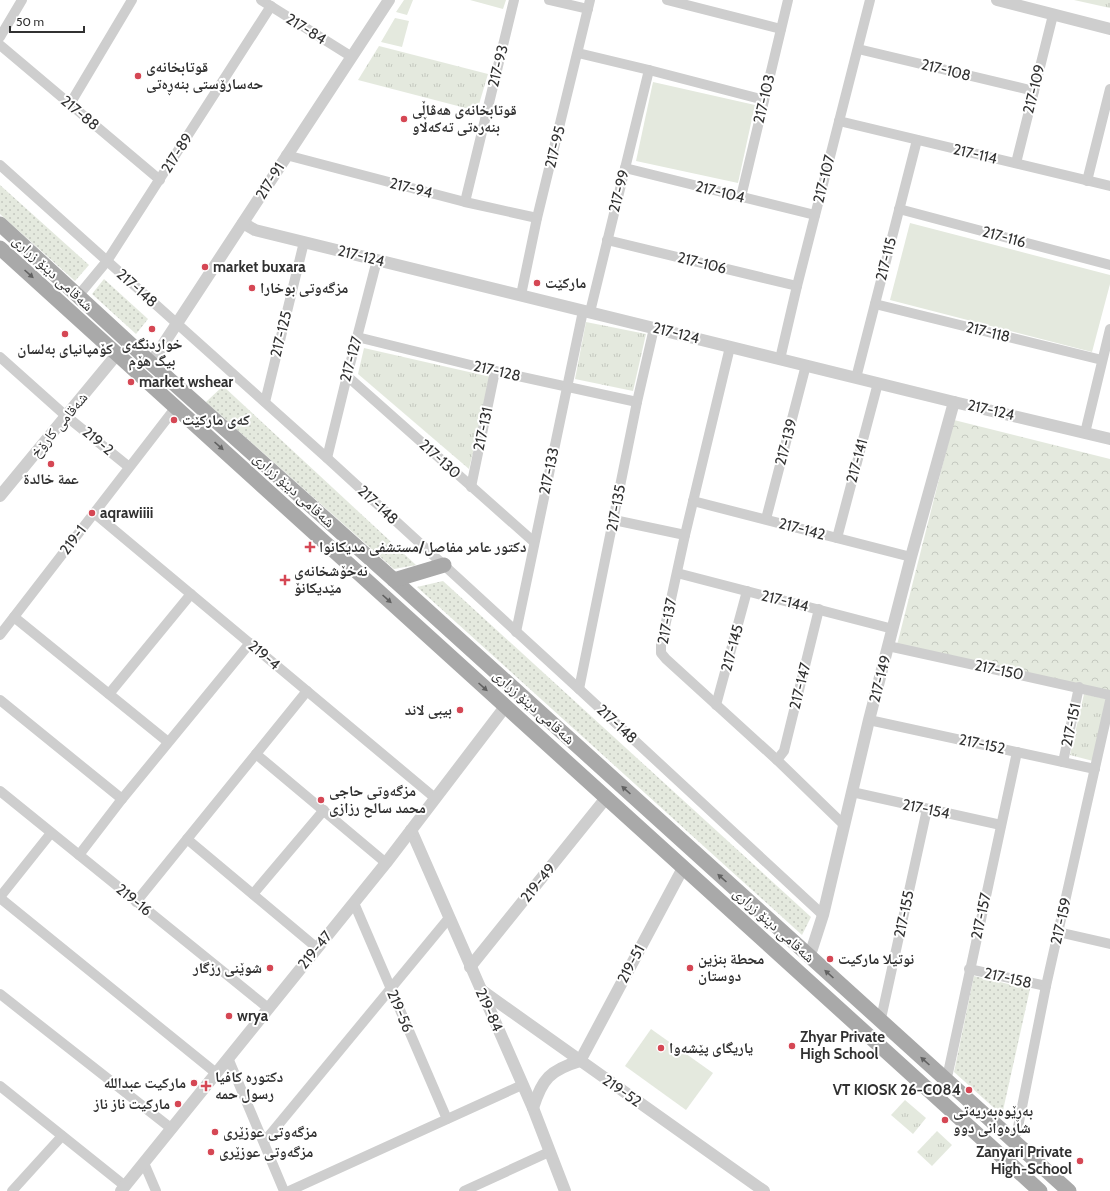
<svg xmlns="http://www.w3.org/2000/svg" width="1110" height="1191" font-family="Cabin,'Noto Naskh Arabic',sans-serif">
  <style>
    .grass { fill: url(#grass-tufts) }
    .forest { fill: url(#forest-crowns) }
    .park { fill: url(#park-dots) }
    .garden { fill: #e4e9de }
    .lines { fill: none; stroke-linecap: round; stroke-linejoin: round }
    .minor { stroke: #cecece; stroke-width: 10 }
    .tertiary { stroke: #cecece; stroke-width: 12 }
    .primary { stroke: #a9a9a9; stroke-width: 15 }
    .oneway { fill: #616161 }
    .poi-dot { fill: #d54754; stroke: #fff; stroke-width: 1.5 }
    .labels { text-anchor: middle; dominant-baseline: central; stroke-width: 4; stroke-linejoin: round; paint-order: stroke }
    .street-label { font-size: 15px; fill: #313131; stroke: #fff }
    .poi-label { font-size: 15px; font-weight: bold; fill: #313131; stroke: #fff; text-anchor: start }
  </style>
  <defs>
    <pattern id="grass-tufts" width="24" height="20" patternUnits="userSpaceOnUse"><rect width="24" height="20" fill="#e4e9de"/><path d="M3 7l-1-3M5 7V3M7 7l1-3M15 17l-1-3M17 17v-4M19 17l1-3" fill="none" stroke="#c4c8bf"/></pattern>
    <pattern id="forest-crowns" width="20" height="18" patternUnits="userSpaceOnUse"><rect width="20" height="18" fill="#e4e9de"/><path d="M2 6a3 3 0 1 1 6 0M12 15a3 3 0 1 1 6 0" fill="none" stroke="#c4c8bf"/></pattern>
    <pattern id="park-dots" width="8" height="8" patternUnits="userSpaceOnUse"><rect width="8" height="8" fill="#e4e9de"/><path d="M2 2h.1M6 6h.1" fill="none" stroke="#c4c8bf" stroke-width="1.8" stroke-linecap="round"/></pattern>
  </defs>
  <rect width="100%" height="100%" fill="#fff"/>
  <g class="grass">
    <path d="M 1074,0 L 1110,0 L 1110,8 Z"/>
    <path d="M 379,46 L 488,74 L 477,111 L 358,80 Z"/>
    <path d="M 586,322 L 646,334 L 633,391 L 575,379 Z"/>
    <path d="M 364,348 L 491,377 L 469,469 L 358,374 Z"/>
    <path d="M 1084,694 L 1107,699 L 1093,761 L 1070,755 Z"/>
    <path d="M 905,1100 L 926,1118 L 913,1134 L 891,1115 Z"/>
    <path d="M 937,1131 L 952,1145 L 932,1166 L 917,1152 Z"/>
  </g>
  <path class="forest" d="M 954,420 L 1110,459 L 1110,692 L 897,645 Z"/>
  <g class="park">
    <path d="M 0,185 L 89,265 L 75,281 L 0,214 Z"/>
    <path d="M 104,279 L 148,319 L 136,334 L 92,294 Z"/>
    <path d="M 223,386 L 416,565 L 394,569 L 206,402 Z"/>
    <path d="M 443,581 L 811,917 L 802,935 L 417,587 Z"/>
    <path d="M 974,976 L 1030,989 L 1002,1115 L 954,1072 Z"/>
  </g>
  <g class="garden">
    <path d="M 404,0 L 413,0 L 407,15 L 396,12 Z"/>
    <path d="M 470,0 L 506,0 L 503,9 Z"/>
    <path d="M 395,18 L 409,21 L 402,47 L 381,42 Z"/>
    <path d="M 653,82 L 755,105 L 738,183 L 636,161 Z"/>
    <path d="M 910,223 L 1110,275 L 1110,284 L 1092,352 L 890,300 Z"/>
    <path d="M 651,1029 L 713,1073 L 686,1110 L 625,1066 Z"/>
  </g>
  <g class="lines">
    <g class="minor">
      <path d="M 261,0 L 352,57"/>
      <path d="M 549,0 L 588,9"/>
      <path d="M 667,0 L 781,29"/>
      <path d="M 0,37 L 22,0"/>
      <path d="M 0,45 L 160,180"/>
      <path d="M 858,49 L 1034,91"/>
      <path d="M 578,53 L 649,70 L 764,100"/>
      <path d="M 70,104 L 132,0"/>
      <path d="M 839,121 L 1110,186"/>
      <path d="M 286,155 L 465,202 L 537,218"/>
      <path d="M 1016,163 L 1053,15"/>
      <path d="M 0,165 L 327,458 L 579,689 L 823,915"/>
      <path d="M 625,168 L 815,215"/>
      <path d="M 1087,181 L 1110,89"/>
      <path d="M 741,197 L 788,0"/>
      <path d="M 465,202 L 514,0"/>
      <path d="M 899,209 L 1110,265"/>
      <path d="M 607,240 L 797,286"/>
      <path d="M 521,295 L 537,218 L 590,0"/>
      <path d="M 78,296 L 107,261 L 271,6"/>
      <path d="M 875,304 L 1102,360"/>
      <path d="M 590,312 L 649,70"/>
      <path d="M 357,337 L 495,371 L 637,402"/>
      <path d="M 730,347 L 685,535 L 661,645 L 661,653 L 666,659 L 777,760 L 843,824"/>
      <path d="M 0,357 L 66,416 L 129,467"/>
      <path d="M 780,359 L 797,286 L 870,0"/>
      <path d="M 347,376 L 534,542"/>
      <path d="M 856,378 L 917,140"/>
      <path d="M 265,402 L 304,242"/>
      <path d="M 1085,433 L 1110,329"/>
      <path d="M 327,458 L 347,376 L 377,260"/>
      <path d="M 471,487 L 495,371"/>
      <path d="M 693,501 L 911,557"/>
      <path d="M 94,513 L 435,798"/>
      <path d="M 766,519 L 806,365"/>
      <path d="M 614,520 L 685,535"/>
      <path d="M 837,538 L 878,383"/>
      <path d="M 677,573 L 893,629"/>
      <path d="M 14,617 L 168,742"/>
      <path d="M 516,632 L 583,311"/>
      <path d="M 0,635 L 176,407"/>
      <path d="M 888,646 L 1110,695"/>
      <path d="M 579,689 L 637,402 L 654,328"/>
      <path d="M 109,694 L 191,594"/>
      <path d="M 0,700 L 122,799"/>
      <path d="M 716,705 L 747,591"/>
      <path d="M 869,720 L 1095,769"/>
      <path d="M 256,754 L 386,863"/>
      <path d="M 777,760 L 784,751 L 819,609"/>
      <path d="M 1063,762 L 1079,687"/>
      <path d="M 0,791 L 268,1008"/>
      <path d="M 852,792 L 1001,825"/>
      <path d="M 187,839 L 317,948"/>
      <path d="M 79,855 L 122,799 L 250,643"/>
      <path d="M 253,894 L 324,810"/>
      <path d="M 0,897 L 51,833"/>
      <path d="M 0,898 L 216,1073"/>
      <path d="M 136,902 L 307,691"/>
      <path d="M 354,903 L 447,1119"/>
      <path d="M 1058,932 L 1110,944"/>
      <path d="M 969,969 L 1046,986"/>
      <path d="M 0,994 L 172,1129"/>
      <path d="M 879,1020 L 882,1014 L 927,809"/>
      <path d="M 228,1058 L 284,1191"/>
      <path d="M 944,1078 L 948,1073 L 1017,752"/>
      <path d="M 0,1086 L 125,1186"/>
      <path d="M 1011,1140 L 1017,1132 L 1046,986 L 1110,701"/>
      <path d="M 264,1142 L 449,918"/>
      <path d="M 144,1163 L 156,1191"/>
      <path d="M 12,1191 L 62,1136"/>
      <path d="M 289,1191 L 522,1085"/>
      <path d="M 464,1191 L 549,1152"/>
    </g>
    <g class="tertiary">
      <path d="M 997,0 L 1110,29"/>
      <path d="M 243,223 L 255,230 L 954,402 L 1110,439"/>
      <path d="M 151,363 L 389,0"/>
      <path d="M 0,496 L 118,353"/>
      <path d="M 411,830 L 533,1108 L 565,1191"/>
      <path d="M 808,956 L 812,949 L 823,915 L 869,720 L 911,557 L 954,402"/>
      <path d="M 470,967 L 606,798"/>
      <path d="M 481,990 L 764,1191"/>
      <path d="M 533,1108 C 542,1079 550,1070 580,1061 L 683,868"/>
      <path d="M 121,1191 L 386,863 L 505,707"/>
    </g>
    <g class="primary">
      <path d="M 0,224 L 151,363 L 394,580 L 1069,1191"/>
      <path d="M 0,248 L 1040,1191"/>
      <path d="M 394,580 L 444,565"/>
    </g>
  </g>
  <defs><path id="oneway-solid" d="M-6-.8H1V-3.2L6.5 0L1 3.2V.8H-6Z"/></defs>
  <g class="oneway">
    <use href="#oneway-solid" transform="translate(29 274) rotate(42)"/>
    <use href="#oneway-solid" transform="translate(219 446) rotate(42)"/>
    <use href="#oneway-solid" transform="translate(387 599) rotate(42)"/>
    <use href="#oneway-solid" transform="translate(483 687) rotate(42)"/>
    <use href="#oneway-solid" transform="translate(626 790) rotate(-138)"/>
    <use href="#oneway-solid" transform="translate(722 878) rotate(-138)"/>
    <use href="#oneway-solid" transform="translate(829 974) rotate(-138)"/>
    <use href="#oneway-solid" transform="translate(925 1061) rotate(-138)"/>
  </g>
  <g class="poi-dot">
    <circle cx="138" cy="76" r="4"/>
    <circle cx="404" cy="119" r="4"/>
    <circle cx="205" cy="267" r="4"/>
    <circle cx="537" cy="283" r="4"/>
    <circle cx="252" cy="288" r="4"/>
    <circle cx="152" cy="329" r="4"/>
    <circle cx="65" cy="334" r="4"/>
    <circle cx="131" cy="382" r="4"/>
    <circle cx="174" cy="420" r="4"/>
    <circle cx="51" cy="464" r="4"/>
    <circle cx="92" cy="513" r="4"/>
    <path d="M308 541h4v4h4v4h-4v4h-4v-4h-4v-4h4z"/>
    <path d="M283 574h4v4h4v4h-4v4h-4v-4h-4v-4h4z"/>
    <circle cx="460" cy="710" r="4"/>
    <circle cx="321" cy="800" r="4"/>
    <circle cx="830" cy="959" r="4"/>
    <circle cx="270" cy="968" r="4"/>
    <circle cx="690" cy="968" r="4"/>
    <circle cx="229" cy="1016" r="4"/>
    <circle cx="792" cy="1046" r="4"/>
    <circle cx="661" cy="1048" r="4"/>
    <circle cx="194" cy="1083" r="4"/>
    <path d="M204 1080h4v4h4v4h-4v4h-4v-4h-4v-4h4z"/>
    <circle cx="969" cy="1090" r="4"/>
    <circle cx="178" cy="1104" r="4"/>
    <circle cx="945" cy="1120" r="4"/>
    <circle cx="215" cy="1132" r="4"/>
    <circle cx="211" cy="1152" r="4"/>
    <circle cx="1080" cy="1161" r="4"/>
  </g>
  <g class="labels">
    <g class="street-label">
      <text transform="translate(306 29) rotate(32)">217-84</text>
      <text transform="translate(498 66) rotate(-76)">217-93</text>
      <text transform="translate(946 70) rotate(14)">217-108</text>
      <text transform="translate(1034 89) rotate(-76)">217-109</text>
      <text transform="translate(764 99) rotate(-77)">217-103</text>
      <text transform="translate(80 113) rotate(40)">217-88</text>
      <text transform="translate(555 147) rotate(-76)">217-95</text>
      <text transform="translate(177 153) rotate(-57)">217-89</text>
      <text transform="translate(975 154) rotate(13)">217-114</text>
      <text transform="translate(824 179) rotate(-76)">217-107</text>
      <text transform="translate(270 181) rotate(-58)">217-91</text>
      <text transform="translate(411 188) rotate(14)">217-94</text>
      <text transform="translate(619 191) rotate(-76)">217-99</text>
      <text transform="translate(720 192) rotate(14)">217-104</text>
      <text transform="translate(1004 237) rotate(15)">217-116</text>
      <text transform="translate(361 256) rotate(14)">217-124</text>
      <text transform="translate(886 259) rotate(-76)">217-115</text>
      <text transform="translate(702 263) rotate(14)">217-106</text>
      <text transform="translate(53 273) rotate(43)">شەقامی دینۆ زراری</text>
      <text transform="translate(137 288) rotate(42)">217-148</text>
      <text transform="translate(988 332) rotate(14)">217-118</text>
      <text transform="translate(676 333) rotate(14)">217-124</text>
      <text transform="translate(281 334) rotate(-76)">217-125</text>
      <text transform="translate(351 359) rotate(-75)">217-127</text>
      <text transform="translate(497 371) rotate(13)">217-128</text>
      <text transform="translate(991 410) rotate(13)">217-124</text>
      <text transform="translate(59 425) rotate(-50)">شەقامی کارۆخ</text>
      <text transform="translate(483 429) rotate(-78)">217-131</text>
      <text transform="translate(98 441) rotate(40)">219-2</text>
      <text transform="translate(786 442) rotate(-75)">217-139</text>
      <text transform="translate(440 459) rotate(42)">217-130</text>
      <text transform="translate(857 461) rotate(-75)">217-141</text>
      <text transform="translate(549 471) rotate(-78)">217-133</text>
      <text transform="translate(294 490) rotate(42)">شەقامی دینۆ زراری</text>
      <text transform="translate(378 505) rotate(43)">217-148</text>
      <text transform="translate(616 508) rotate(-79)">217-135</text>
      <text transform="translate(802 529) rotate(15)">217-142</text>
      <text transform="translate(73 540) rotate(-53)">219-1</text>
      <text transform="translate(785 601) rotate(14)">217-144</text>
      <text transform="translate(667 621) rotate(-79)">217-137</text>
      <text transform="translate(732 648) rotate(-75)">217-145</text>
      <text transform="translate(264 655) rotate(40)">219-4</text>
      <text transform="translate(999 670) rotate(12)">217-150</text>
      <text transform="translate(880 679) rotate(-76)">217-149</text>
      <text transform="translate(800 686) rotate(-76)">217-147</text>
      <text transform="translate(534 707) rotate(42)">شەقامی دینۆ زراری</text>
      <text transform="translate(617 724) rotate(43)">217-148</text>
      <text transform="translate(1071 725) rotate(-78)">217-151</text>
      <text transform="translate(982 744) rotate(12)">217-152</text>
      <text transform="translate(926 809) rotate(12)">217-154</text>
      <text transform="translate(538 883) rotate(-51)">219-49</text>
      <text transform="translate(134 900) rotate(39)">219-16</text>
      <text transform="translate(904 914) rotate(-78)">217-155</text>
      <text transform="translate(981 916) rotate(-78)">217-157</text>
      <text transform="translate(1061 921) rotate(-77)">217-159</text>
      <text transform="translate(774 925) rotate(42)">شەقامی دینۆ زراری</text>
      <text transform="translate(315 950) rotate(-51)">219-47</text>
      <text transform="translate(631 964) rotate(-62)">219-51</text>
      <text transform="translate(1008 978) rotate(13)">217-158</text>
      <text transform="translate(489 1010) rotate(66)">219-84</text>
      <text transform="translate(400 1011) rotate(67)">219-56</text>
      <text transform="translate(622 1091) rotate(35)">219-52</text>
    </g>
    <g class="poi-label">
      <text x="146" y="67">قوتابخانەی<tspan x="146" dy="17">حەسارۆستی بنەڕەتی</tspan></text>
      <text x="412" y="110">قوتابخانەی ھەڤاڵی<tspan x="412" dy="17">بنەرەتی تەکەڵاو</tspan></text>
      <text x="213" y="267">market buxara</text>
      <text x="545" y="283">مارکێت</text>
      <text x="260" y="288">مزگەوتی بوخارا</text>
      <text x="152" y="344" text-anchor="middle">خواردنگەی<tspan x="152" dy="17">بیگ هۆم</tspan></text>
      <text x="65" y="349" text-anchor="middle">کۆمپانیای بەلسان</text>
      <text x="139" y="382">market wshear</text>
      <text x="182" y="420">کەی مارکێت</text>
      <text x="51" y="479" text-anchor="middle">عمة خالدة</text>
      <text x="100" y="513">aqrawiiii</text>
      <text x="319" y="547">دكتور عامر مفاصل/مستشفى مديكانوا</text>
      <text x="294" y="571">نەخۆشخانەی<tspan x="294" dy="17">مێدیکانۆ</tspan></text>
      <text x="452" y="710" text-anchor="end">بيبى لاند</text>
      <text x="329" y="791">مزگەوتی حاجی<tspan x="329" dy="17">محمد سالح رزازی</tspan></text>
      <text x="698" y="959">محطة بنزين<tspan x="698" dy="17">دوستان</tspan></text>
      <text x="838" y="959">نوتیلا مارکیت</text>
      <text x="262" y="968" text-anchor="end">شوێنی رزگار</text>
      <text x="237" y="1016">wrya</text>
      <text x="800" y="1037">Zhyar Private<tspan x="800" dy="17">High School</tspan></text>
      <text x="669" y="1048">یاریگای پێشەوا</text>
      <text x="215" y="1077">دکتورە کافیا<tspan x="215" dy="17">رسول حمە</tspan></text>
      <text x="186" y="1083" text-anchor="end">ماركيت عبدالله</text>
      <text x="961" y="1090" text-anchor="end">VT KIOSK 26-C084</text>
      <text x="170" y="1104" text-anchor="end">ماركيت ناز ناز</text>
      <text x="953" y="1111">بەڕێوەبەریەتی<tspan x="953" dy="17">شارەوانی دوو</tspan></text>
      <text x="223" y="1132">مزگه‌وتی عوزێری</text>
      <text x="219" y="1152">مزگەوتی عوزێری</text>
      <text x="1072" y="1152" text-anchor="end">Zanyari Private<tspan x="1072" dy="17">High-School</tspan></text>
    </g>
  </g>
  <path d="M10 26v6h74v-6" fill="none" stroke="#313131" stroke-width="2"/>
  <text x="16" y="26" font-size="12" fill="#313131" stroke="#ffffff" stroke-width="3" paint-order="stroke">50 m</text>
</svg>
